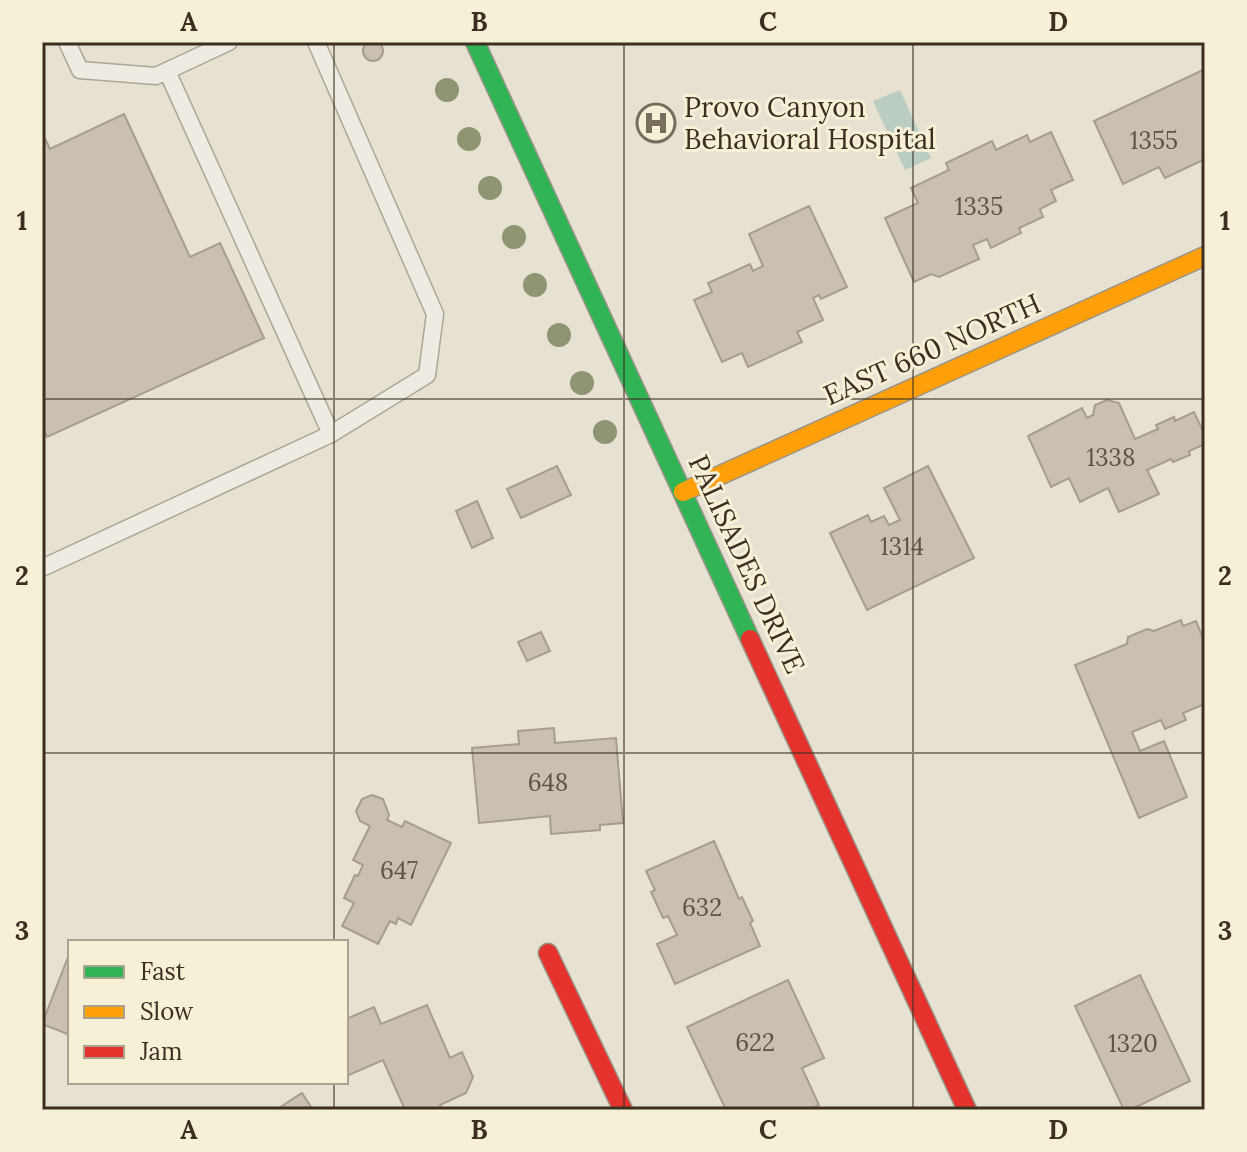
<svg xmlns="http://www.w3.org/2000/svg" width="1247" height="1152" font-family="Lora,serif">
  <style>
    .water { fill: #bbccc3 }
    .building { fill: #cac0b1; stroke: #a79d8f; stroke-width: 2 }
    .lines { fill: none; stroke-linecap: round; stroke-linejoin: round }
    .lane-casing { stroke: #aca698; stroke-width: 19 }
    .fast-casing { stroke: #9b9588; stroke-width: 21 }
    .slow-casing { stroke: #9b9588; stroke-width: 21 }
    .jam-casing { stroke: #9b9588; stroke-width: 21 }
    .lane { stroke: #eeebe2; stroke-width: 16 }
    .fast { stroke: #30b455; stroke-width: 18 }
    .slow { stroke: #ff9f0a; stroke-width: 18 }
    .jam { stroke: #e5322d; stroke-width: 18 }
    .tree { fill: #8f9573 }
    .grid { fill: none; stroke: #3b3020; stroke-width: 2; stroke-opacity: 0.55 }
    .labels { text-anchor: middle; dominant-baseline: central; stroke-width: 6; stroke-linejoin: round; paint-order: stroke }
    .number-label { font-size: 24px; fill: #5f5444 }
    .poi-label { font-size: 28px; fill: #3b3020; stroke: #f6f0d7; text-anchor: start }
    .street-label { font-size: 28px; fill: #3b3020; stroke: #f6f0d7 }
    .neatline { fill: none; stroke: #3b3020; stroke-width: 3 }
    .grid-label { font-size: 26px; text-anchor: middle; font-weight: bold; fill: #3b3020 }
  </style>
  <rect width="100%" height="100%" fill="#e6e1d0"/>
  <path class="water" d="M 900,90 L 931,158 L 905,170 L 873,101 Z"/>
  <g class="building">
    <circle cx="373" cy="51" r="10"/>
    <path d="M 1205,69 L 1205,159 L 1165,178 L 1159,167 L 1123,184 L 1094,121 Z"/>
    <path d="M 124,114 L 190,257 L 220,243 L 264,338 L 47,437 L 42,426 L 42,132 L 50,149 Z"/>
    <path d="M 1051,132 L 1073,180 L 1051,190 L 1056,201 L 1040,209 L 1043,217 L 1019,228 L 1021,233 L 991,248 L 987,239 L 973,245 L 979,259 L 939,277 L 931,274 L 914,282 L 885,218 L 918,203 L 911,188 L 949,170 L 946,163 L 992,141 L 996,150 L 1027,135 L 1030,142 Z"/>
    <path d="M 809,206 L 847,287 L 821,299 L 819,295 L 813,298 L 823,320 L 797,332 L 802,342 L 748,367 L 742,353 L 722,362 L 694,300 L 712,292 L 708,283 L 750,264 L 753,271 L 763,266 L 749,234 Z"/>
    <path d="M 1107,400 L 1119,403 L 1135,439 L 1158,429 L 1156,425 L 1174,417 L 1175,421 L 1194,412 L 1205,435 L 1205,444 L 1189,451 L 1190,455 L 1173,462 L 1171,459 L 1147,470 L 1159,494 L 1119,512 L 1108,488 L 1080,502 L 1069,478 L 1051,487 L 1028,436 L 1082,408 L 1087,418 L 1093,415 L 1095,405 Z"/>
    <path d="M 557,466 L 571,495 L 521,518 L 507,489 Z"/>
    <path d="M 928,466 L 974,558 L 867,610 L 830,533 L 868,515 L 871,522 L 884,516 L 889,525 L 900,520 L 884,488 Z"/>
    <path d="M 477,501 L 493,538 L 472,548 L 456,511 Z"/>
    <path d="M 1181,620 L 1183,626 L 1196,621 L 1205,643 L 1205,676 L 1203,677 L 1205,704 L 1183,713 L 1186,720 L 1165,729 L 1161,720 L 1132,732 L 1140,751 L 1164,741 L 1187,797 L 1139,818 L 1075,665 L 1127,644 L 1128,637 L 1147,629 L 1154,631 Z"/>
    <path d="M 541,632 L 550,651 L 527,661 L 518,642 Z"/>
    <path d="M 554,728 L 555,743 L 616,738 L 623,823 L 600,825 L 600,830 L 551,834 L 550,816 L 479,823 L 472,748 L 519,744 L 518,731 Z"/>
    <path d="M 372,795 L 383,799 L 389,815 L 387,820 L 402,827 L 405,821 L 451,843 L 411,925 L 398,918 L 396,924 L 390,921 L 378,944 L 342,926 L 354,903 L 344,898 L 355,875 L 358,876 L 363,865 L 353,860 L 370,826 L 360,821 L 356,811 L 362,799 Z"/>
    <path d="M 714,841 L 739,899 L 742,897 L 753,921 L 750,923 L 760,946 L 675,984 L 657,944 L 677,935 L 668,916 L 663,918 L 651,892 L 655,890 L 646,871 Z"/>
    <path d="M 70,952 L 70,1035 L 42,1024 Z"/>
    <path d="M 1140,975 L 1190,1081 L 1130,1110 L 1124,1110 L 1075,1006 Z"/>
    <path d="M 788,980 L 824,1058 L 802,1068 L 819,1105 L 808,1110 L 726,1110 L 687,1027 Z"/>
    <path d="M 427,1005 L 450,1058 L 462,1052 L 473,1077 L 466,1093 L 440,1105 L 442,1109 L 405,1110 L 383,1060 L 349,1075 L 346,1068 L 346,1019 L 374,1007 L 381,1024 Z"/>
    <path d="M 302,1093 L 313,1110 L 276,1110 Z"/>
  </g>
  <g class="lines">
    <g class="lane-casing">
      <g id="lane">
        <path d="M 67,42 L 80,70 L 156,76 L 229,42"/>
        <path d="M 167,71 L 331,434"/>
        <path d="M 42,568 L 331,434 L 427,375 L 435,314 L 316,42"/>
      </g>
    </g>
    <g class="fast-casing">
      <path id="fast" d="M 475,42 L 750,639"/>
    </g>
    <g class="slow-casing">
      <path id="slow" d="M 683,492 L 1205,256"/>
    </g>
    <g class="jam-casing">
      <g id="jam">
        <path d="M 750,639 L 967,1110"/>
        <path d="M 548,953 L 623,1110"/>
      </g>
    </g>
    <use href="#lane" class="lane"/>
    <use href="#fast" class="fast"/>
    <use href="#slow" class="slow"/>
    <use href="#jam" class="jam"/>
  </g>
  <g class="tree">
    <circle cx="447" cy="90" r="12"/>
    <circle cx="469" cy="139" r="12"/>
    <circle cx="490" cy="188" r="12"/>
    <circle cx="514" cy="237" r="12"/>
    <circle cx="535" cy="285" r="12"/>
    <circle cx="559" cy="335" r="12"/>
    <circle cx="582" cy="383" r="12"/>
    <circle cx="605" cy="432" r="12"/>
  </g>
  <path class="grid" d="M 334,42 L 334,942M 624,42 L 624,1110M 913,42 L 913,1110M 42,399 L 1205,399M 42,753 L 1205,753M 334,1082 L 334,1110"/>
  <defs>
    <g id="hospital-ring" transform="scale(2)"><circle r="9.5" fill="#f6f0d7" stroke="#776e5e" stroke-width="1.5"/><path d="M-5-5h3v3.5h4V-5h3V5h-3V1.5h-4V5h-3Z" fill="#776e5e"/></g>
  </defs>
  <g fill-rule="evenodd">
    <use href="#hospital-ring" x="656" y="123"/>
  </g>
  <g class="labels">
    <g class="number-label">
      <text x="1154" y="140">1355</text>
      <text x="979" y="206">1335</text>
      <text x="1111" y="457">1338</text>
      <text x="902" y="546">1314</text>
      <text x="548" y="782">648</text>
      <text x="399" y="870">647</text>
      <text x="702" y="907">632</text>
      <text x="755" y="1042">622</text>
      <text x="1133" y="1043">1320</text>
    </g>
    <g class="poi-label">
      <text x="684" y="107">Provo Canyon<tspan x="684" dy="32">Behavioral Hospital</tspan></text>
    </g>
    <g class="street-label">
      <text transform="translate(932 349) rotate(-24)">EAST 660 NORTH</text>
      <text transform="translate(747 564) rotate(65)">PALISADES DRIVE</text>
    </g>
  </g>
  <rect width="1247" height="1152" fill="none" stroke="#f6f0d7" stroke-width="88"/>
  <rect x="68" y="940" width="280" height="144" fill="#f6f0d7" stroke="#aba38e" stroke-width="2"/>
  <rect x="84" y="966" width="40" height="12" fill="#30b455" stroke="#aba38e" stroke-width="2"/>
  <text x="140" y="980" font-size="24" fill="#3b3020">Fast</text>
  <rect x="84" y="1006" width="40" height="12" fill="#ff9f0a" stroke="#aba38e" stroke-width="2"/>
  <text x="140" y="1020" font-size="24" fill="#3b3020">Slow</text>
  <rect x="84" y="1046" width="40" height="12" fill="#e5322d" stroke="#aba38e" stroke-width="2"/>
  <text x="140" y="1060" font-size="24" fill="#3b3020">Jam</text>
  <rect x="44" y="44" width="1159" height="1064" class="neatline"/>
  <g class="grid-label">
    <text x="189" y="31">A</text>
    <text x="479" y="31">B</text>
    <text x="768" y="31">C</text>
    <text x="1058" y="31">D</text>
    <text x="22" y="230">1</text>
    <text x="1225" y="230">1</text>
    <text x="22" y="585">2</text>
    <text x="1225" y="585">2</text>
    <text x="22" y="940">3</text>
    <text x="1225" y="940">3</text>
    <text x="189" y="1139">A</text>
    <text x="479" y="1139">B</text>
    <text x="768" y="1139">C</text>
    <text x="1058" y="1139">D</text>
  </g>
</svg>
